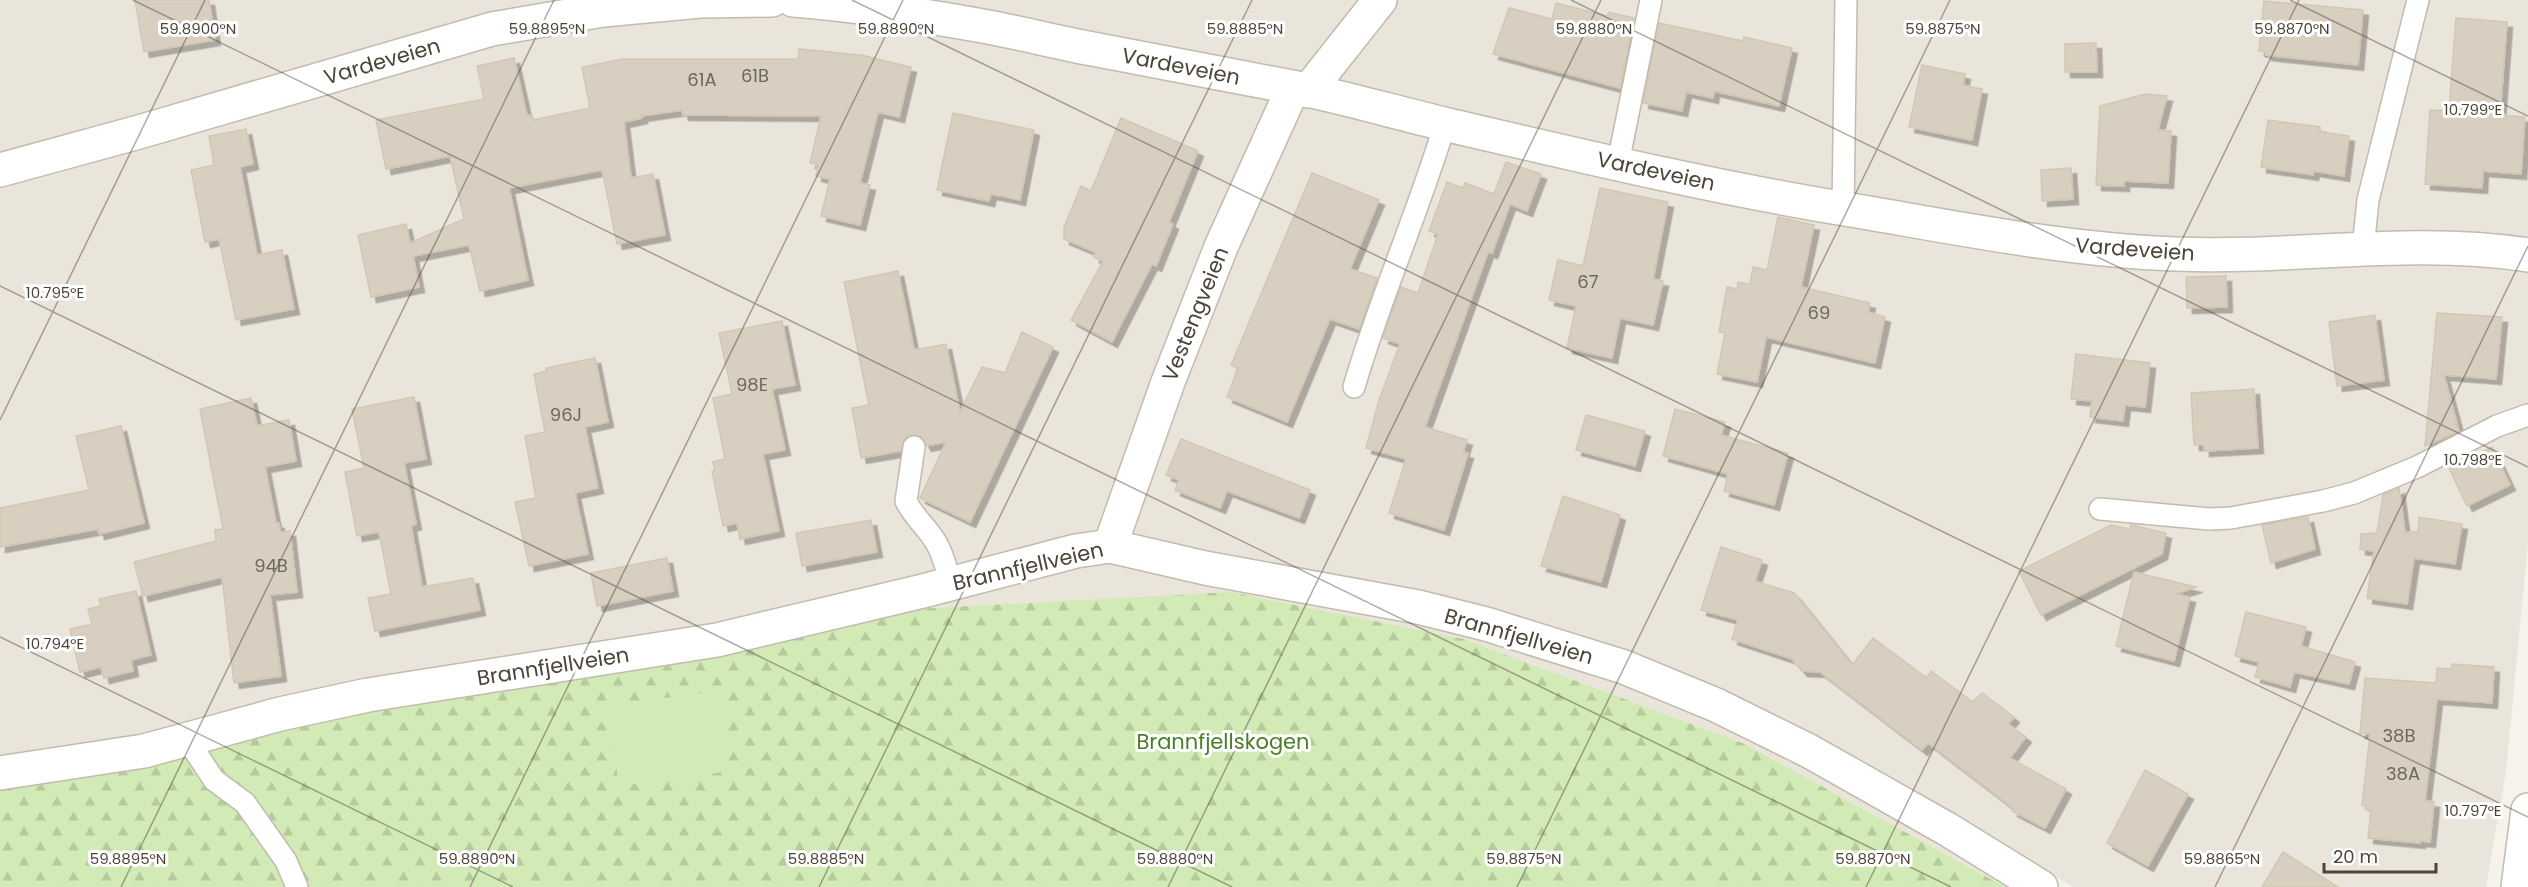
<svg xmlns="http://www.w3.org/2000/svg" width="2528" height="887" font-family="Poppins,sans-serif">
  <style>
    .residential { fill: #eae5da }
    .forest { fill: url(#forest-firs) }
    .pitch { fill: #d2eab5 }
    .building { fill: #d8cfc1; stroke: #d3c7b4; stroke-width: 1.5; filter: url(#shadow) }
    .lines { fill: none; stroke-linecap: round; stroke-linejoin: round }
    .service-casing { stroke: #c2bbae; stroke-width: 24 }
    .minor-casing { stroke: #c2bbae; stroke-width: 36 }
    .tertiary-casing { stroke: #c2bbae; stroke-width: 36 }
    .service { stroke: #fff; stroke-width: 21 }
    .minor { stroke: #fff; stroke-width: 33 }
    .tertiary { stroke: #fff; stroke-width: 33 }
    .ticks { fill: none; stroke: #4b4439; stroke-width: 1.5; stroke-opacity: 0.45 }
    .labels { text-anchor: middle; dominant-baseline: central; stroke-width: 6; stroke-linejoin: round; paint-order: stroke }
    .number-label { font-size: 18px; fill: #6e675b }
    .street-label { font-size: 21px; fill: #4b4439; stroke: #fff }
    .park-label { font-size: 21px; fill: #4a7f2a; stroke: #fff }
    .ticks-label { font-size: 15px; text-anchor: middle; fill: #4b4439; stroke: #fff; stroke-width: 6; stroke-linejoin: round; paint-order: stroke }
  </style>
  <defs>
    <pattern id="forest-firs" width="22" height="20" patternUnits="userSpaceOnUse" patternTransform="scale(1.5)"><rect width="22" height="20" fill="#d2eab5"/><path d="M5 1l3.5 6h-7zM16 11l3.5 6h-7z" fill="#b6ca9c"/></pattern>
    <filter id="shadow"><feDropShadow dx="5.5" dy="5.5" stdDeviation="0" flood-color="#0004"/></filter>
  </defs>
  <rect width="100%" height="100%" fill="#f6f3ec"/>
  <path class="residential" d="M 0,0 L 2528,0 L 2528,543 L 2506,772 L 2486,887 L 2073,887 L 2053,875 L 2051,887 L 2005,887 L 1745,744 L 1464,639 L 1231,592 L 0,764 Z"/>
  <path class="forest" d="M 1231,592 L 1464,639 L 1745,744 L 2005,887 L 0,887 L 0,758 L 807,615 Z"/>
  <path class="pitch" d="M 721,691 L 731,771 L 619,786 L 608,705 Z"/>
  <g class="building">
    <path d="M 135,0 L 209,0 L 215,40 L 144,52 Z"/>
    <path d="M 2264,1 L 2363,10 L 2358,65 L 2266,55 L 2266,52 L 2259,51 Z"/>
    <path d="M 1556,3 L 1607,16 L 1609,12 L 1634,18 L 1620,88 L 1493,54 L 1509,8 L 1552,19 Z"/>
    <path d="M 2456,18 L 2507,22 L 2500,115 L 2525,117 L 2521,174 L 2483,171 L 2482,188 L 2425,184 L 2430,110 L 2449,111 Z"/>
    <path d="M 1659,23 L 1743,41 L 1744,37 L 1792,48 L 1779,106 L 1714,91 L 1713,98 L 1686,92 L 1682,111 L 1643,103 Z"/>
    <path d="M 2096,43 L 2097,72 L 2065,72 L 2065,44 Z"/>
    <path d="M 799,49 L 861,55 L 911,67 L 899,117 L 878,112 L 860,183 L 870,185 L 860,225 L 821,216 L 830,179 L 816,176 L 818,165 L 810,163 L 821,116 L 683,115 L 682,110 L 641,116 L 642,118 L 624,122 L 631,178 L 653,174 L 665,235 L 617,244 L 602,170 L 509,188 L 528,280 L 480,291 L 469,245 L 413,256 L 419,287 L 371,297 L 358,235 L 406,224 L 410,243 L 464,219 L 450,156 L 386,169 L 376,120 L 484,99 L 477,66 L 514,58 L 527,116 L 532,115 L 533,120 L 590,108 L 582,67 L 623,59 L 798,59 Z"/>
    <path d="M 1922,65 L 1965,74 L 1963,85 L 1982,89 L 1972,140 L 1909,127 Z"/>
    <path d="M 2145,94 L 2167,96 L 2158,130 L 2171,131 L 2168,183 L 2124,181 L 2124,186 L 2096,185 L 2100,106 Z"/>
    <path d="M 953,113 L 1034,130 L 1020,200 L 991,194 L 989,201 L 937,190 Z"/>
    <path d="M 1121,118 L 1198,151 L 1169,222 L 1173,224 L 1156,266 L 1152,264 L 1112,342 L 1071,320 L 1103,261 L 1094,257 L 1095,252 L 1064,239 L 1064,227 L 1081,186 L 1091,191 Z"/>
    <path d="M 2268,120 L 2320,127 L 2320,132 L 2349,136 L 2344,176 L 2314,171 L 2313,175 L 2261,167 Z"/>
    <path d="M 246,129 L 253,164 L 240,167 L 257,255 L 282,250 L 294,309 L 236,320 L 219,239 L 205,242 L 191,170 L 214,165 L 209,136 Z"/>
    <path d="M 1506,162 L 1541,174 L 1527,211 L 1510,204 L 1492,253 L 1488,252 L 1425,427 L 1467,440 L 1463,452 L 1468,453 L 1444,530 L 1389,513 L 1406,459 L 1366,448 L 1379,400 L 1400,344 L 1383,338 L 1401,287 L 1418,293 L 1438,234 L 1429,231 L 1447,182 L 1463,188 L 1465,183 L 1494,194 Z"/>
    <path d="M 2071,168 L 2073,199 L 2042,201 L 2041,170 Z"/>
    <path d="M 1312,173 L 1379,200 L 1350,269 L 1377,278 L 1359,329 L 1330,319 L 1287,422 L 1227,397 L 1238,368 L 1231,365 Z"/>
    <path d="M 1600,188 L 1668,202 L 1653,279 L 1663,281 L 1653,325 L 1620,318 L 1612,358 L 1567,348 L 1576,306 L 1549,300 L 1558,260 L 1583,266 Z"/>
    <path d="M 1778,217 L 1814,225 L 1801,287 L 1870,303 L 1868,312 L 1885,317 L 1875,363 L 1766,337 L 1757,382 L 1717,374 L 1725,333 L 1719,332 L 1727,287 L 1737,289 L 1738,282 L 1750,284 L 1753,267 L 1767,270 Z"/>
    <path d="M 898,271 L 914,350 L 946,344 L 960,412 L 982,367 L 1005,373 L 1022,332 L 1053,347 L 970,522 L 920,498 L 946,442 L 926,446 L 921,437 L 910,435 L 904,440 L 901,451 L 861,458 L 852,408 L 869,405 L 844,282 Z"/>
    <path d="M 2226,276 L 2227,307 L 2187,308 L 2186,277 Z"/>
    <path d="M 2437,313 L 2502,317 L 2496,379 L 2444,375 L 2459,431 L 2425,446 Z"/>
    <path d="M 2375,315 L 2384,380 L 2337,386 L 2329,322 Z"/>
    <path d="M 782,321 L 795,385 L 772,389 L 785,450 L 763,454 L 779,531 L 740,539 L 737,523 L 723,526 L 712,471 L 715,470 L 713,462 L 725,459 L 713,398 L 732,394 L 719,333 Z"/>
    <path d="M 2076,354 L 2150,363 L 2145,407 L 2125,405 L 2123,421 L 2090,417 L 2092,401 L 2071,399 Z"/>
    <path d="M 595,358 L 608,422 L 585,427 L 598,488 L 575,493 L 588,554 L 529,566 L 515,502 L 536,498 L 525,436 L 545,432 L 534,374 L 546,371 L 546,368 Z"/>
    <path d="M 2254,389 L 2258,448 L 2204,451 L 2204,445 L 2194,445 L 2191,393 Z"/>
    <path d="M 414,397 L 426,459 L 404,463 L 416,524 L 411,526 L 422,587 L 473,578 L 480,610 L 375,631 L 368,598 L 391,594 L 379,532 L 357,536 L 345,472 L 364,468 L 352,409 Z"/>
    <path d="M 251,398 L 257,426 L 289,420 L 296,461 L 265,467 L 276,523 L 279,523 L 280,532 L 290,531 L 297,592 L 270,595 L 281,676 L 234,683 L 222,577 L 143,596 L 134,562 L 216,541 L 215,530 L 223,529 L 200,409 Z"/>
    <path d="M 1675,409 L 1725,422 L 1721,435 L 1788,453 L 1774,505 L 1724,491 L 1728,474 L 1663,456 Z"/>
    <path d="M 1586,415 L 1645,431 L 1635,466 L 1576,450 Z"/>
    <path d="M 121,426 L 144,523 L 99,534 L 98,529 L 0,547 L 0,508 L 89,490 L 76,436 Z"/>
    <path d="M 1181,439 L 1310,490 L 1299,518 L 1227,491 L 1220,508 L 1175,490 L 1179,480 L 1166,475 Z"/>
    <path d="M 2492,447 L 2510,485 L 2467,506 L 2449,468 Z"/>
    <path d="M 2399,488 L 2405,532 L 2418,532 L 2419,517 L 2462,524 L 2455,564 L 2414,558 L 2407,604 L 2367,598 L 2374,551 L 2360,549 L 2361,534 L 2377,533 L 2383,495 Z"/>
    <path d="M 1563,496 L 1620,515 L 1601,582 L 1541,566 Z"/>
    <path d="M 2308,517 L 2315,549 L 2271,563 L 2262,525 Z"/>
    <path d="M 871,520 L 877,552 L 802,566 L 796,533 Z"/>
    <path d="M 2111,525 L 2130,529 L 2131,525 L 2166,533 L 2162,554 L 2041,615 L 2019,571 Z"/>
    <path d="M 1721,547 L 1762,560 L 1755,581 L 1794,593 L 1852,665 L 1873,638 L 1927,678 L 1931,671 L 1973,702 L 1982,693 L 2014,717 L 2008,724 L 2026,737 L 2010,758 L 2066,789 L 2045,828 L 2012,811 L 2013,808 L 1928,743 L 1922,750 L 1820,672 L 1802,671 L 1792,659 L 1732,639 L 1738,620 L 1701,610 Z"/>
    <path d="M 667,558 L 673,591 L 597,606 L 591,573 Z"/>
    <path d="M 2134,572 L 2196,587 L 2175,594 L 2190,597 L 2174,661 L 2116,646 Z"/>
    <path d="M 136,591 L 151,655 L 131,660 L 133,671 L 104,678 L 101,667 L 80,672 L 70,629 L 92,624 L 88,609 L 101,606 L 99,599 Z"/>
    <path d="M 2246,612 L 2306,627 L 2301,646 L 2355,662 L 2349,684 L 2294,672 L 2290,687 L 2255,677 L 2259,662 L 2235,656 Z"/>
    <path d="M 2452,664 L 2494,667 L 2492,703 L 2437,699 L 2425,801 L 2434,802 L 2430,842 L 2421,841 L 2420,843 L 2368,838 L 2371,810 L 2365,809 L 2365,805 L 2362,805 L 2370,734 L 2360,733 L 2365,678 L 2436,683 L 2437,668 L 2452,669 Z"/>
    <path d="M 2145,770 L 2188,794 L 2148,866 L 2107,843 Z"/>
    <path d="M 2283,852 L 2338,887 L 2262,887 Z"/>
  </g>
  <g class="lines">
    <g class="service-casing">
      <g id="service">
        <path d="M 1618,163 L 1651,0"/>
        <path d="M 1843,209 L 1846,0"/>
        <path d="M 2363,249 L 2368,200 L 2418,0"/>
        <path d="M 1354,387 C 1380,298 1418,213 1445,124"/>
        <path d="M 914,447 L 906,501 C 912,514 923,524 931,535 C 942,549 946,568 951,584"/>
        <path d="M 2100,509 L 2209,519 L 2231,518 L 2323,501 L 2354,493 L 2417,467 L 2497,426 L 2528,415"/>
        <path d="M 187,739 L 214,780 L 245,803 L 286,861 L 297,887"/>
      </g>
    </g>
    <g class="minor-casing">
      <g id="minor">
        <path d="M 793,0 C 855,5 916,14 977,25 C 1018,32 1058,43 1098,50 C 1168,64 1237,76 1307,90 C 1353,100 1398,113 1444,124 C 1577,155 1716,188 1851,210 C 1958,228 2066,250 2175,254 C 2292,259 2411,237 2528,255"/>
        <path d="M 1308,91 L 1380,0"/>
        <path d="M 0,170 L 139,132 L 492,29 L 603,10 L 700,1 L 772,0"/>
        <path d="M 1110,546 L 1168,382 L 1221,247 L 1293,88"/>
        <path d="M 0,773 L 144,751 L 280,714 L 368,695 L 717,640 L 923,591 L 1076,551 L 1110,546 L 1205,568 L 1418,607 L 1486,624 L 1624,667 L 1716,705 L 1809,751 L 1947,829 L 2041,887"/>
      </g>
    </g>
    <g class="tertiary-casing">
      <path id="tertiary" d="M 2518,887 L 2528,810"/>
    </g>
    <use href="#service" class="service"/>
    <use href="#minor" class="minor"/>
    <use href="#tertiary" class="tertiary"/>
  </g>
  <path class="ticks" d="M 133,0 L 1951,887M 852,0 L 2528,817M 1571,0 L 2528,467M 2290,0 L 2528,116M 0,286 L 1232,887M 0,420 L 205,0M 0,637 L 513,887M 121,887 L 554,0M 470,887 L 903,0M 819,887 L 1252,0M 1168,887 L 1601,0M 1517,887 L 1950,0M 1866,887 L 2299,0M 2215,887 L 2528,246"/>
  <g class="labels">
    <g class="number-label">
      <text x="755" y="75">61B</text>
      <text x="702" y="79">61A</text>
      <text x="1588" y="281">67</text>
      <text x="1819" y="312">69</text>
      <text x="752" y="384">98E</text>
      <text x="566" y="414">96J</text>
      <text x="271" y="565">94B</text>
      <text x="2399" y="735">38B</text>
      <text x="2403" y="773">38A</text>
    </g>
    <g class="street-label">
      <text transform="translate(382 61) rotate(-16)">Vardeveien</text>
      <text transform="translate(1181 66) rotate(11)">Vardeveien</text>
      <text transform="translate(1656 171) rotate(12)">Vardeveien</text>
      <text transform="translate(2135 249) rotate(4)">Vardeveien</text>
      <text transform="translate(1195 314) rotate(-68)">Vestengveien</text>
      <text transform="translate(1028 566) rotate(-13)">Brannfjellveien</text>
      <text transform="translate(1519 636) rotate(16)">Brannfjellveien</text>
      <text transform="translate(553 666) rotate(-9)">Brannfjellveien</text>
    </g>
    <g class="park-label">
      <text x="1223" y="741">Brannfjellskogen</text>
    </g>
  </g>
  <g class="ticks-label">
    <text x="2292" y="34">59.8870°N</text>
    <text x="198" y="34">59.8900°N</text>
    <text x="547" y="34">59.8895°N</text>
    <text x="896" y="34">59.8890°N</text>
    <text x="1245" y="34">59.8885°N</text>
    <text x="1594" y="34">59.8880°N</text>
    <text x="1943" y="34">59.8875°N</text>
    <text x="2473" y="115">10.799°E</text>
    <text x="55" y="298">10.795°E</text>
    <text x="2473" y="465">10.798°E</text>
    <text x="55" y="649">10.794°E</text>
    <text x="2473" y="816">10.797°E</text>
    <text x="128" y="864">59.8895°N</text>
    <text x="477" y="864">59.8890°N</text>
    <text x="826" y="864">59.8885°N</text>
    <text x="1175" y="864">59.8880°N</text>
    <text x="1524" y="864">59.8875°N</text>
    <text x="1873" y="864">59.8870°N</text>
    <text x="2222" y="864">59.8865°N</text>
  </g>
  <path d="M2324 863v9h112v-9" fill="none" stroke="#4b4439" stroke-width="3"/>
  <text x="2333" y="863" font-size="18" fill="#4b4439" stroke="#ffffff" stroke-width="4.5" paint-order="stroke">20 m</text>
</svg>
